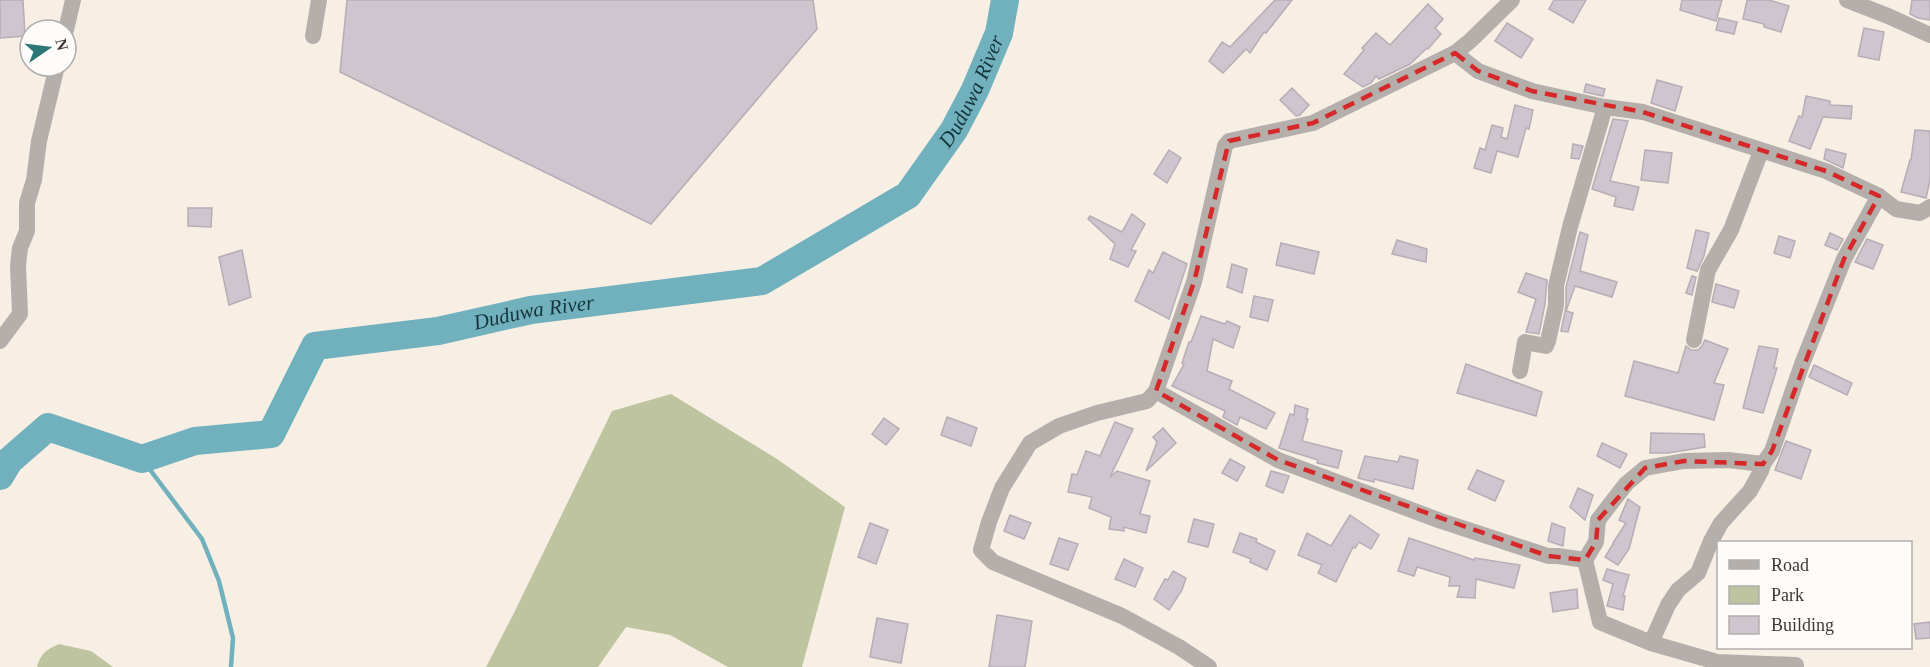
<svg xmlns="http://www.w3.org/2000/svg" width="1930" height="667" font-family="'Times New Roman',serif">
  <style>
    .green { fill: #bfc4a0 }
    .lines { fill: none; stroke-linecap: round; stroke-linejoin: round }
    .stream { stroke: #71b1be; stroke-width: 4.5 }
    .river { stroke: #71b1be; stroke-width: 28 }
    .building { fill: #cfc5ce; stroke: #b6adb6; stroke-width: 1.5 }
    .minor { stroke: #b5afac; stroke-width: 16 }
    .marked { fill: none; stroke: #d62828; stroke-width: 4.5; stroke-dasharray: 12 8; stroke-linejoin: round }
    .labels { text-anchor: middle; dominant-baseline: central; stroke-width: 6; stroke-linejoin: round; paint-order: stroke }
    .water-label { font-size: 21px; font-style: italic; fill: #15353b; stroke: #fefcfa }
  </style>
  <rect width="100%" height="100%" fill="#f7eee4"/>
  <g class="green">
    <path d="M 671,394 L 777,459 L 845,507 L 802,667 L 728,667 L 670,635 L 626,627 L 598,667 L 486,667 L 513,615 L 612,411 Z"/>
    <path d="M 59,644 L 91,651 L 113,667 L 37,667 C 40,654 47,649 59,644 Z"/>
  </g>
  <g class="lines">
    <path class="stream" d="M 142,459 L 202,539 L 219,581 L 233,638 L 231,667"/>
    <path class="river" id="s1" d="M 0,476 L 9,461 L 48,427 L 142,459 L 195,441 L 271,434 L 315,346 L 438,331 L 531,310 L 762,281 L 908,195 L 954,130 L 975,90 L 999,33 L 1005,0"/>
  </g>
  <g class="building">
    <path d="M 0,0 L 23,0 L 25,36 L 0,38 Z"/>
    <path d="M 347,0 L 813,0 L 817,29 L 651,224 L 340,72 Z"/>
    <path d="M 1275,0 L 1292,0 L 1266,33 L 1264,32 L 1250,53 L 1246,49 L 1223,73 L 1209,61 L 1222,42 L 1230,47 Z"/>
    <path d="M 1554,0 L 1586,0 L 1573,23 L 1549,9 Z"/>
    <path d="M 1682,0 L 1722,0 L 1716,21 L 1680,10 Z"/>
    <path d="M 1747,0 L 1769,0 L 1789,6 L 1781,32 L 1764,27 L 1764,24 L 1743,19 Z"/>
    <path d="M 1912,0 L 1930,0 L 1930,20 L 1918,18 L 1910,14 Z"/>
    <path d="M 1428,4 L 1443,19 L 1435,28 L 1441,34 L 1428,49 L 1427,48 L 1410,64 L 1379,79 L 1376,76 L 1371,83 L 1363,87 L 1344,74 L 1364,50 L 1362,48 L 1376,33 L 1390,45 Z"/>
    <path d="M 1719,18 L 1737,22 L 1734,34 L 1716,30 Z"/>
    <path d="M 1507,23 L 1533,39 L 1521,58 L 1495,41 Z"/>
    <path d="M 1864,28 L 1884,32 L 1879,60 L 1858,56 Z"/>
    <path d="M 1657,80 L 1682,87 L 1675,111 L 1651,103 Z"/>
    <path d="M 1586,84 L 1605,89 L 1603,96 L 1584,92 Z"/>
    <path d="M 1292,88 L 1309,105 L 1300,115 L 1296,116 L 1280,100 Z"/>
    <path d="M 1806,96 L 1830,101 L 1830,105 L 1852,106 L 1851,119 L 1823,117 L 1810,149 L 1789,141 L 1799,116 L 1802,117 Z"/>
    <path d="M 1515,105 L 1533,110 L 1529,129 L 1526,128 L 1518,157 L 1497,151 L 1491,173 L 1474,168 L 1480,148 L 1485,150 L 1492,125 L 1503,128 L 1501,137 L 1507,139 Z"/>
    <path d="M 1613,119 L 1628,121 L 1610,181 L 1639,187 L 1633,210 L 1614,206 L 1616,197 L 1592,189 Z"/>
    <path d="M 1915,130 L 1930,131 L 1930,180 L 1926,198 L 1901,192 L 1910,160 L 1911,160 Z"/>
    <path d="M 1573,144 L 1583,146 L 1579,159 L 1571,158 Z"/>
    <path d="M 1826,149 L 1846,154 L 1843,168 L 1824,159 Z"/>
    <path d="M 1169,150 L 1181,158 L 1167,183 L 1154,174 Z"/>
    <path d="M 1645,150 L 1672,153 L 1668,183 L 1641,180 Z"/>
    <path d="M 188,208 L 212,208 L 211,227 L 188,226 Z"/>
    <path d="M 1132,214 L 1145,224 L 1131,250 L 1136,251 L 1128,267 L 1110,259 L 1115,244 L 1088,219 L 1090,216 L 1122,232 Z"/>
    <path d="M 1696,230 L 1709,233 L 1704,256 L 1697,271 L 1687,268 Z"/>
    <path d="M 1580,232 L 1588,235 L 1580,271 L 1617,282 L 1612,297 L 1575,286 L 1566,311 L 1573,313 L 1568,332 L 1561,331 L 1566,307 L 1566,287 Z"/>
    <path d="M 1830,233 L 1843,239 L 1837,250 L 1825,245 Z"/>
    <path d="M 1779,236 L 1795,241 L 1790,258 L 1774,253 Z"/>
    <path d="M 1867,239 L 1883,245 L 1873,269 L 1855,262 Z"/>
    <path d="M 1397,240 L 1427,249 L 1426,262 L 1392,254 Z"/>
    <path d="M 1281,243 L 1319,252 L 1314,274 L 1276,265 Z"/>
    <path d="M 242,250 L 251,297 L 229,305 L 219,257 Z"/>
    <path d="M 1163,252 L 1187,264 L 1169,319 L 1135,301 L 1149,270 L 1153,273 Z"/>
    <path d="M 1232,264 L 1247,269 L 1242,293 L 1227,287 Z"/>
    <path d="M 1526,273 L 1547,280 L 1545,304 L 1539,334 L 1526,332 L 1536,299 L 1518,292 Z"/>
    <path d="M 1692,276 L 1696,277 L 1692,295 L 1686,293 Z"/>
    <path d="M 1716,284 L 1739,291 L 1734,308 L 1712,302 Z"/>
    <path d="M 1254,296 L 1273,300 L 1268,321 L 1250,317 Z"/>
    <path d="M 1201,316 L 1225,324 L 1227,321 L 1240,327 L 1233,348 L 1213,339 L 1207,371 L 1232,381 L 1229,389 L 1275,413 L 1266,429 L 1240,417 L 1237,425 L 1223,417 L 1225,411 L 1172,386 L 1184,364 L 1182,363 L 1189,342 L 1191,342 Z"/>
    <path d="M 1705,340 L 1728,349 L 1714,383 L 1724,385 L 1714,420 L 1651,403 L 1651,401 L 1651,403 L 1625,396 L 1634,361 L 1678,373 L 1686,346 L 1691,350 L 1698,350 L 1702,346 Z"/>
    <path d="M 1759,346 L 1778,349 L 1774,368 L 1777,368 L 1763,413 L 1743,408 Z"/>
    <path d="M 1466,364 L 1542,392 L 1536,416 L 1457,393 Z"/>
    <path d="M 1814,365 L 1852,383 L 1847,395 L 1809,377 Z"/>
    <path d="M 1295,405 L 1308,409 L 1306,419 L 1308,419 L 1302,441 L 1342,451 L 1338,468 L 1317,463 L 1318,460 L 1279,448 L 1290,414 L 1294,415 Z"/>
    <path d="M 947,417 L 977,428 L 971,446 L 941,435 Z"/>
    <path d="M 884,418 L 899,429 L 886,445 L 872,434 Z"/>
    <path d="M 1115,422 L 1133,429 L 1110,477 L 1117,471 L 1150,481 L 1140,514 L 1150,516 L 1146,533 L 1124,527 L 1124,531 L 1109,529 L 1111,517 L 1089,508 L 1092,497 L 1068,492 L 1072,474 L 1077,475 L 1086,451 L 1100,456 Z"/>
    <path d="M 1163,428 L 1176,443 L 1146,471 L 1157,442 L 1153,437 Z"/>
    <path d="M 1651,433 L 1704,434 L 1705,447 L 1668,453 L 1650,453 Z"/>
    <path d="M 1786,441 L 1811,450 L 1801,479 L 1775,470 Z"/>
    <path d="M 1602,443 L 1627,454 L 1620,468 L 1597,456 Z"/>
    <path d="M 1365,456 L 1398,462 L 1400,456 L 1418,460 L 1413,489 L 1374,479 L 1374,482 L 1358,478 Z"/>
    <path d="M 1230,459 L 1245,467 L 1237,481 L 1222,473 Z"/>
    <path d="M 1477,470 L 1504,481 L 1495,501 L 1468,489 Z"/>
    <path d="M 1271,471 L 1289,476 L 1283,493 L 1266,486 Z"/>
    <path d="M 1578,488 L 1593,495 L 1585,520 L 1570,507 Z"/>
    <path d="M 1628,499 L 1640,507 L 1629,549 L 1618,565 L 1605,557 L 1613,544 L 1614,544 L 1613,543 L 1626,523 L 1619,520 Z"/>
    <path d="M 1010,515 L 1031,523 L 1024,539 L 1004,531 Z"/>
    <path d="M 1350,515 L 1379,535 L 1371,549 L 1359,542 L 1355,548 L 1353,547 L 1336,582 L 1318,573 L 1322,565 L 1298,555 L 1307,533 L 1331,546 Z"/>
    <path d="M 1194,519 L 1214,524 L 1208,547 L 1188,542 Z"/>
    <path d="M 870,523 L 888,530 L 876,564 L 858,557 Z"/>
    <path d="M 1552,523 L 1565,528 L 1563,546 L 1548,541 Z"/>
    <path d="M 1240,533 L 1257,539 L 1256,542 L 1275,551 L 1267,570 L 1250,562 L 1251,559 L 1233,552 Z"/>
    <path d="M 1059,538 L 1078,544 L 1068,570 L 1050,564 Z"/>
    <path d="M 1409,538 L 1474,560 L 1475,558 L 1520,565 L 1514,588 L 1476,579 L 1475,598 L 1457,597 L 1460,586 L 1449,586 L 1450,577 L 1417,567 L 1414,576 L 1398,571 Z"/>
    <path d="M 1124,559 L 1143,568 L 1135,587 L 1115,579 Z"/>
    <path d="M 1607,569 L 1629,575 L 1623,596 L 1625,596 L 1623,610 L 1607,606 L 1613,584 L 1603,580 Z"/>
    <path d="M 1173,571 L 1186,578 L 1182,590 L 1169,610 L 1154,599 L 1165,579 L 1168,580 Z"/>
    <path d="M 1577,589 L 1578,608 L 1553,612 L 1550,593 Z"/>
    <path d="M 997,615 L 1032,621 L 1025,667 L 989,667 Z"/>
    <path d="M 877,618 L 908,624 L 901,663 L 870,657 Z"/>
    <path d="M 1930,622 L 1930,638 L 1916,639 L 1914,624 Z"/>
  </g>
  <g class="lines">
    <g class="minor">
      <path d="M 1847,0 L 1888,16 L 1930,35"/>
      <path d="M 66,30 L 73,0"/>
      <path d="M 313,36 L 319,0"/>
      <path d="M 1455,53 L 1478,71 L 1532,91 L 1605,107 L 1643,112 L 1826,171 L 1879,196"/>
      <path d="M 1694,340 L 1708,270 L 1731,230 L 1761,151"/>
      <path d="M 0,341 L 20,314 L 18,266 L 20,248 L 27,231 L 27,203 L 34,180 L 39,141 L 57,66"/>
      <path d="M 1520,371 L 1525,342 L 1546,346 L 1548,341 L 1556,305 L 1556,286 L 1570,227 L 1605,107"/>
      <path d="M 1156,391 L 1278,460 L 1441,521 L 1548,556 L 1558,556 L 1585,560 L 1596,542 L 1598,520 L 1626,484 L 1645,468 L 1684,461 L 1728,460 L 1763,464"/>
      <path d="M 1585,560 L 1600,622 L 1651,643 L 1717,662 L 1796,665 L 1796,667"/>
      <path d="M 1651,643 L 1668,605 L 1678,590 L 1698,573 L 1711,541 L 1721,523 L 1750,491 L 1761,471 L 1763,464 L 1772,451 L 1802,364 L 1844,259 L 1879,196 L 1896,209 L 1920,213 L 1930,207"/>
      <path d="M 1209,667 L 1179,647 L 1122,616 L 993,562 L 981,550 L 989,522 L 1002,488 L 1030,443 L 1059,426 L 1097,413 L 1147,401 L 1156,391 L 1194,282 L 1225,146 L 1229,141 L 1313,123 L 1455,53 L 1470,41 L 1512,0"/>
    </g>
  </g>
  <path class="marked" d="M 1455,53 L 1478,71 L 1532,91 L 1643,112 L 1826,171 L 1879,196 L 1844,259 L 1772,451 L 1763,464 L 1684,461 L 1645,468 L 1598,520 L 1596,542 L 1585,560 L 1548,556 L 1278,460 L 1156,391 L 1194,282 L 1229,141 L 1313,123 Z"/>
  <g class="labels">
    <g class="water-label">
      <text stroke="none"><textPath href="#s1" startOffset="1143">Duduwa River</textPath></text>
      <text stroke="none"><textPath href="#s1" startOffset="621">Duduwa River</textPath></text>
    </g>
  </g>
  <rect x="1717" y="541" width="195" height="108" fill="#fefcfa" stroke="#b0aeab" stroke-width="1.5"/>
  <rect x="1729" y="560" width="30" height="9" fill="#b5afac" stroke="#b0aeab" stroke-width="1.5"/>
  <text x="1771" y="571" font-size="18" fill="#3c3935">Road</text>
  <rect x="1729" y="586" width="30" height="18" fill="#bfc4a0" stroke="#b0aeab" stroke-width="1.5"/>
  <text x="1771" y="601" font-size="18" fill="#3c3935">Park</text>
  <rect x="1729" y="616" width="30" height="18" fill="#cfc5ce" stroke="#b0aeab" stroke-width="1.5"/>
  <text x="1771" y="631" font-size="18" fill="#3c3935">Building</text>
  <g transform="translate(48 48) rotate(76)"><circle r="28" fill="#fefcfa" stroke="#b0aeab" stroke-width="1.5"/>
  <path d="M0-4.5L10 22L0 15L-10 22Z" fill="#2d7776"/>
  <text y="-9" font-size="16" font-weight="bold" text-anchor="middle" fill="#3c3935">N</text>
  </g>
</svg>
